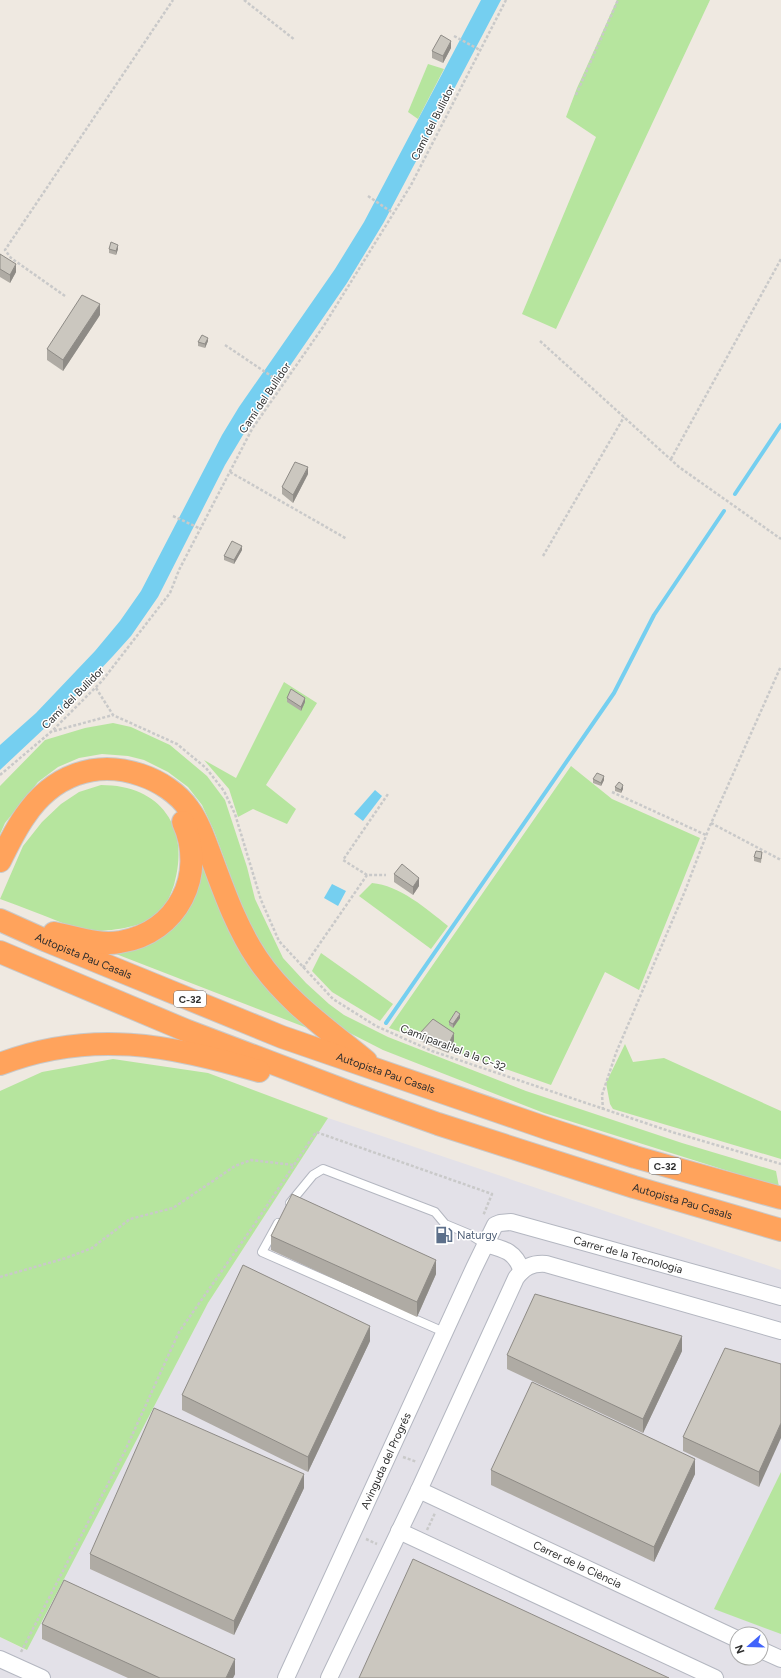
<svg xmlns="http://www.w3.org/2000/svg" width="781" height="1678" font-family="Figtree,sans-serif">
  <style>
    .industrial { fill: #e3e1e8; fill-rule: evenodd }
    .green { fill: #b6e59e }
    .water { fill: #75cff0 }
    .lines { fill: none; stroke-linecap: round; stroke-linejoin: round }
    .stream { stroke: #75cff0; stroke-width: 4 }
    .service-casing { stroke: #b4b7c1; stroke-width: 10 }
    .minor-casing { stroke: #b4b7c1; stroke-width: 18 }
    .motorway-casing { stroke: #c9c9c9; stroke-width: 24 }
    .path { stroke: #c9c9c9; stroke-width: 2.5; stroke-dasharray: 3 2; stroke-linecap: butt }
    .service { stroke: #fff; stroke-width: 8 }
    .minor { stroke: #fff; stroke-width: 16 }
    .motorway { stroke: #ffa35c; stroke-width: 22 }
    .wall { fill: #afaba4 }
    .shaded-wall { fill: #8e8b86 }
    .building { fill: #cbc7bf; stroke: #8e8b86 }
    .labels { text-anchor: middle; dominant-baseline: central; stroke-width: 3; stroke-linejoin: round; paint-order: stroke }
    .shield { fill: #fff; stroke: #6d6d6d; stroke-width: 1 }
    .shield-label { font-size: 10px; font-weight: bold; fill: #2e2e2e }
    .street-label { font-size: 11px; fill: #2e2e2e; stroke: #fff }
    .service-label { font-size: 11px; fill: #4e5e75; stroke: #fff; text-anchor: start }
  </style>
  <rect width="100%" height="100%" fill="#efe9e1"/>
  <path class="industrial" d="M 328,1118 L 781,1270 L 781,1678 L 0,1678 L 0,1637 L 26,1650 L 208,1303 ZM 737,1634 L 761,1634 L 761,1658 L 737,1658 Z"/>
  <g class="green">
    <path d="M 617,0 L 710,0 L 556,329 L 522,314 L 596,137 L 566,117 L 577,88 Z"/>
    <path d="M 428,64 L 444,69 L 418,119 L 408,112 Z"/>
    <path d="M 284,682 L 317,703 L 266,785 L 296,809 L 287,824 L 253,809 L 238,817 L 229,789 L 204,760 L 236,778 Z"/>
    <path d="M 113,723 L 131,727 L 170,745 L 207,776 L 225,800 L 247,867 L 255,899 L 283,958 L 306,983 L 329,1004 L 344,1015 L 388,1037 L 526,1091 L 682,1143 L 776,1171 L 779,1187 L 544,1113 L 383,1050 L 336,1026 L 302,999 L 253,937 L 214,831 L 202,805 L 188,787 L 168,772 L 144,760 L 128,756 L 102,754 L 79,758 L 58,767 L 38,782 L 5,823 L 0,834 L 0,786 L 45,740 L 85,728 Z"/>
    <path d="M 571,766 L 612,799 L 700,838 L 639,990 L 605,972 L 551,1085 L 389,1028 Z"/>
    <path d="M 101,785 C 161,785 191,828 174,885 C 170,896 164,912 154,918 C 138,928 104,932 86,931 C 77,930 68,925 60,922 C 40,914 20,906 0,899 L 23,846 L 42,822 L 61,804 L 79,792 Z"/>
    <path d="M 201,858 L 315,1031 L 116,954 L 146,946 L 179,920 Z"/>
    <path d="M 372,883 C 399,885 427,909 448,926 L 431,949 L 359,896 Z"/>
    <path d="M 321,953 L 393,1004 L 380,1021 L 332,992 L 312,971 Z"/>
    <path d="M 625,1044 L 633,1062 L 664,1058 L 781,1111 L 781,1159 L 613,1109 L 610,1104 L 606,1083 Z"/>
    <path d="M 113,1059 L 208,1073 L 328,1118 L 208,1303 L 27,1650 L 0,1637 L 0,1091 L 42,1072 Z"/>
    <path d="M 781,1472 L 781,1634 L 714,1609 Z"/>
  </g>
  <g class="water">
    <path d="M 481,0 L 501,0 L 384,222 L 347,283 L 246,430 L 225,465 L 158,597 L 131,636 L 113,656 L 49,724 L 0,770 L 0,745 L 36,713 L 95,651 L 120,621 L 141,591 L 222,435 L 239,407 L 335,269 L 364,222 Z"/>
    <path d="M 375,790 L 382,796 L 363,821 L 354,814 Z"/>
    <path d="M 332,884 L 346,891 L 338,906 L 324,898 Z"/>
  </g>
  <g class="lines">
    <g class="stream">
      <path d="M 735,494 L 781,425"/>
      <path d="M 386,1023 L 614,693 L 654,615 L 724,511"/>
    </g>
    <g class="service-casing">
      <g id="service">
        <path d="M 290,1203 L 313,1175 L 323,1169 L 435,1212 L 445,1224 L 469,1234 L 485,1244"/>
        <path d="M 278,1223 L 262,1252 L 444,1332"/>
      </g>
    </g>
    <g class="minor-casing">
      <g id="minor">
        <path d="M 485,1244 C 504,1249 515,1251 522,1271"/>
        <path id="s1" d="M 419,1490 L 737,1639"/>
        <path d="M 399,1531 L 715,1678"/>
        <path d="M 761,1650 L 781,1659"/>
        <path d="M 0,1659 L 42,1678"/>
        <path id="s2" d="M 286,1678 L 474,1268 L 495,1225 L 500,1223 L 511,1222 L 781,1297"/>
        <path d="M 329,1678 L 419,1490 L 516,1278 C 524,1267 532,1263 546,1264 L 781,1331"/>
      </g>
    </g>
    <g class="motorway-casing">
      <g id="motorway">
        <path d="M 0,861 C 8,845 15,830 25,816 C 52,776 95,759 141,775 C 159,781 178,793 189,809 C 200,824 206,844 213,862 C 225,894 237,928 257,958 C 285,1000 327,1029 366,1061"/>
        <path id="s3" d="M 0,920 L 47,941 L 282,1037 L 549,1129 L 635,1157 L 781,1198"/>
        <path d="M 54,933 C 75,937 99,946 120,942 C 178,933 207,874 183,822"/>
        <path id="s4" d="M 0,952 L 185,1030 L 354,1094 L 438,1124 L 634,1187 L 781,1230"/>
        <path d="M 0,1064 C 91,1029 169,1045 259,1071"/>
      </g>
    </g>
    <g class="path">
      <path d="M 244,0 L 295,40"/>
      <path d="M 454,36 L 480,50"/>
      <path d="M 576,95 L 618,0"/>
      <path d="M 368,196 L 393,213"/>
      <path d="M 65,296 L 11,258 L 5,250 L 173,0"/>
      <path d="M 540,341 L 679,467 L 781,539"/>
      <path d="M 225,345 L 283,384"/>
      <path d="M 671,459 L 781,259"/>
      <path d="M 230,472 L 347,539"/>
      <path d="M 173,516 L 201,529"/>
      <path d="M 543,556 L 624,417"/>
      <path d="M 96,688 L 113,715 L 177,744 L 206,768 L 224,791 L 235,814 L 261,900 L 279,941 L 333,999 L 376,1026 L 432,1051 L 672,1132 L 781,1164"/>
      <path d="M 54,731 L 113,715"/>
      <path d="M 0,775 L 52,731 L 102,681 L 170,593 L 179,570 L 252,429 L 323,327 L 411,185 L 506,0"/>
      <path d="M 612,792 L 706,835"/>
      <path d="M 711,823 L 781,860"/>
      <path d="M 367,875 L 343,860 L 388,794"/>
      <path d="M 303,968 L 367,875 L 386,875"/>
      <path d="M 603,1110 L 602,1095 L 616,1053 L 685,891 L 709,828 L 781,666"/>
      <path d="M 0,1277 L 66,1258 L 92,1248 L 130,1219 L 173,1208 L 235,1166 L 251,1160 L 294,1165"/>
      <path d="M 403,1457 L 417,1462"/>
      <path d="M 427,1530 L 435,1513"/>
      <path d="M 366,1539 L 377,1544"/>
      <path d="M 21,1652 L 124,1453 L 179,1332 L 254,1225 L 316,1132 L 492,1194 L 483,1216"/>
    </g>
    <use href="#service" class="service"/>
    <use href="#minor" class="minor"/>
    <use href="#motorway" class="motorway"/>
  </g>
  <g class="wall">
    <path d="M 451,48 L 443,63 L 432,58 L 432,51 Z"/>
    <path d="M 109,249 L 118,249 L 116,255 L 109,253 Z"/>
    <path d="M 0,254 L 16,272 L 10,283 L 0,277 Z"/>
    <path d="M 100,315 L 63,371 L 47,360 L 47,349 Z"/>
    <path d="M 208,341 L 205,348 L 198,346 L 198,342 Z"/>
    <path d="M 308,474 L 293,503 L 282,494 L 282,487 Z"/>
    <path d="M 242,550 L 234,564 L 224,560 L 224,556 Z"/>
    <path d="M 287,698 L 305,702 L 301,711 L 287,702 Z"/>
    <path d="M 593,779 L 604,780 L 601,786 L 593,783 Z"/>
    <path d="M 615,787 L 623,789 L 621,793 L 615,791 Z"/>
    <path d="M 762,852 L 761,863 L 754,861 L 754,857 Z"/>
    <path d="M 394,874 L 419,886 L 413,895 L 394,882 Z"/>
    <path d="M 460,1018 L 453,1028 L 449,1025 L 449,1022 Z"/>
    <path d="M 420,1033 L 454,1041 L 448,1053 L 420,1041 Z"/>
    <path d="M 271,1236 L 436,1274 L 417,1317 L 271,1250 Z"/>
    <path d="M 370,1341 L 308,1472 L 182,1410 L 182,1395 Z"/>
    <path d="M 682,1351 L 643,1433 L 507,1369 L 507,1355 Z"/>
    <path d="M 781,1364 L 759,1487 L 683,1451 L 683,1437 Z"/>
    <path d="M 491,1470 L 695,1474 L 654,1562 L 491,1485 Z"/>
    <path d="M 304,1488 L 234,1635 L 90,1569 L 90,1554 Z"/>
    <path d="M 42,1624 L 235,1674 L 233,1678 L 128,1678 L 42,1639 Z"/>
  </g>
  <g class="shaded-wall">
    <path d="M 451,41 L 451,48 L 443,63 L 443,56 Z"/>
    <path d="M 118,245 L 118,249 L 116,255 L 116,251 Z"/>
    <path d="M 16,264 L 16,272 L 10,283 L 10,275 Z"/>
    <path d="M 100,304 L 100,315 L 63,371 L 63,360 Z"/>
    <path d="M 208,338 L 208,341 L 205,348 L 205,344 Z"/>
    <path d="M 308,467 L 308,474 L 293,503 L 293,495 Z"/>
    <path d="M 242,546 L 242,550 L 234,564 L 234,560 Z"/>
    <path d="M 305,698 L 305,702 L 301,711 L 301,707 Z"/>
    <path d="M 604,776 L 604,780 L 601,786 L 601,783 Z"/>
    <path d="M 623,785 L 623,789 L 621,793 L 621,790 Z"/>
    <path d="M 419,878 L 419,886 L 413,895 L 413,887 Z"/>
    <path d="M 460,1014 L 460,1018 L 453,1028 L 453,1024 Z"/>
    <path d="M 454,1033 L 454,1041 L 448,1053 L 448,1045 Z"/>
    <path d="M 436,1260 L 436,1274 L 417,1317 L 417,1302 Z"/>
    <path d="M 370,1326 L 370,1341 L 308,1472 L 308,1457 Z"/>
    <path d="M 682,1336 L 682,1351 L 643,1433 L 643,1419 Z"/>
    <path d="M 781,1423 L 781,1438 L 759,1487 L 759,1472 Z"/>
    <path d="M 695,1459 L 695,1474 L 654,1562 L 654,1547 Z"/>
    <path d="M 304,1474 L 304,1488 L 234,1635 L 234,1621 Z"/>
    <path d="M 235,1659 L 235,1674 L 233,1678 L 226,1678 Z"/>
  </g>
  <g class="building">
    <path d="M 441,35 L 451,41 L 443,56 L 432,51 Z"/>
    <path d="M 111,242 L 118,245 L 116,251 L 109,249 Z"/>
    <path d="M 0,254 L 16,264 L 10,275 L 0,269 Z"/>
    <path d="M 82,295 L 100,304 L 63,360 L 47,349 Z"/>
    <path d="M 202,335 L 208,338 L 205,344 L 198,342 Z"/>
    <path d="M 295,462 L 308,467 L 293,495 L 282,487 Z"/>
    <path d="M 232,541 L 242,546 L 234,560 L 224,556 Z"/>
    <path d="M 291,689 L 305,698 L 301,707 L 287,698 Z"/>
    <path d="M 597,773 L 604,776 L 601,783 L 593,779 Z"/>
    <path d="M 619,782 L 623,785 L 621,790 L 615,787 Z"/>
    <path d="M 756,851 L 762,852 L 761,859 L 754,857 Z"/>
    <path d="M 402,864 L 419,878 L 413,887 L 394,874 Z"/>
    <path d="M 456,1011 L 460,1014 L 453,1024 L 449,1022 Z"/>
    <path d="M 433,1019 L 454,1033 L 448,1045 L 420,1033 Z"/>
    <path d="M 292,1194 L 436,1260 L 417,1302 L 271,1236 Z"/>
    <path d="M 243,1265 L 370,1326 L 308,1457 L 182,1395 Z"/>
    <path d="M 535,1294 L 682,1336 L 643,1419 L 507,1355 Z"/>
    <path d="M 725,1348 L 781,1364 L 781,1423 L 759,1472 L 683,1437 Z"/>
    <path d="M 532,1382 L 695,1459 L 654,1547 L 491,1470 Z"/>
    <path d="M 154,1408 L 304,1474 L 234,1621 L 90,1554 Z"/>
    <path d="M 413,1559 L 669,1678 L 359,1678 Z"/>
    <path d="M 64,1580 L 235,1659 L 226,1678 L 160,1678 L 42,1624 Z"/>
  </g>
  <defs>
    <g id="fuel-bare" transform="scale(1.38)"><path d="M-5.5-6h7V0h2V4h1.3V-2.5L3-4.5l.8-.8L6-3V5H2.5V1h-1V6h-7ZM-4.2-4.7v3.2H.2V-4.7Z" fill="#5c6f8a" stroke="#fff" stroke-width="2.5" paint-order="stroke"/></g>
  </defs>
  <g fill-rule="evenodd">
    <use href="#fuel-bare" x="444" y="1235"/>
  </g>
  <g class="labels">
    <g class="shield">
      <rect x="174" y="991" width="32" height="16" rx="3"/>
      <rect x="649" y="1158" width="32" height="16" rx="3"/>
    </g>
    <g class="shield-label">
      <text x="190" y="999">C-32</text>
      <text x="665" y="1166">C-32</text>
    </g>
    <g class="street-label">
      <text transform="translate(433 123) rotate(-63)">Camí del Bullidor</text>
      <text transform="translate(265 398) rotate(-56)">Camí del Bullidor</text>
      <text transform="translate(73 698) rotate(-45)">Camí del Bullidor</text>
      <text stroke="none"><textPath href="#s3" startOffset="91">Autopista Pau Casals</textPath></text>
      <text transform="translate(453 1048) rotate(21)">Camí paral·lel a la C-32</text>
      <text stroke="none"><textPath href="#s3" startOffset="415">Autopista Pau Casals</textPath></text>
      <text stroke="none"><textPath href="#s4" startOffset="727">Autopista Pau Casals</textPath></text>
      <text stroke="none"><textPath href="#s2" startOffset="637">Carrer de la Tecnologia</textPath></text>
      <text stroke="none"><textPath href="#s2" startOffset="239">Avinguda del Progrés</textPath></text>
      <text stroke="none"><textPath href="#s1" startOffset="175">Carrer de la Ciència</textPath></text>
    </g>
    <g class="service-label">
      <text x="457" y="1235">Naturgy</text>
    </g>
  </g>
  <g transform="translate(749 1646) rotate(250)"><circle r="19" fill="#ffffff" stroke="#ababab"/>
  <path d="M0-3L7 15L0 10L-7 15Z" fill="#4264fb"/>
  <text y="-6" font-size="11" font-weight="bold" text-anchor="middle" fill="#2e2e2e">N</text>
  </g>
</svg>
